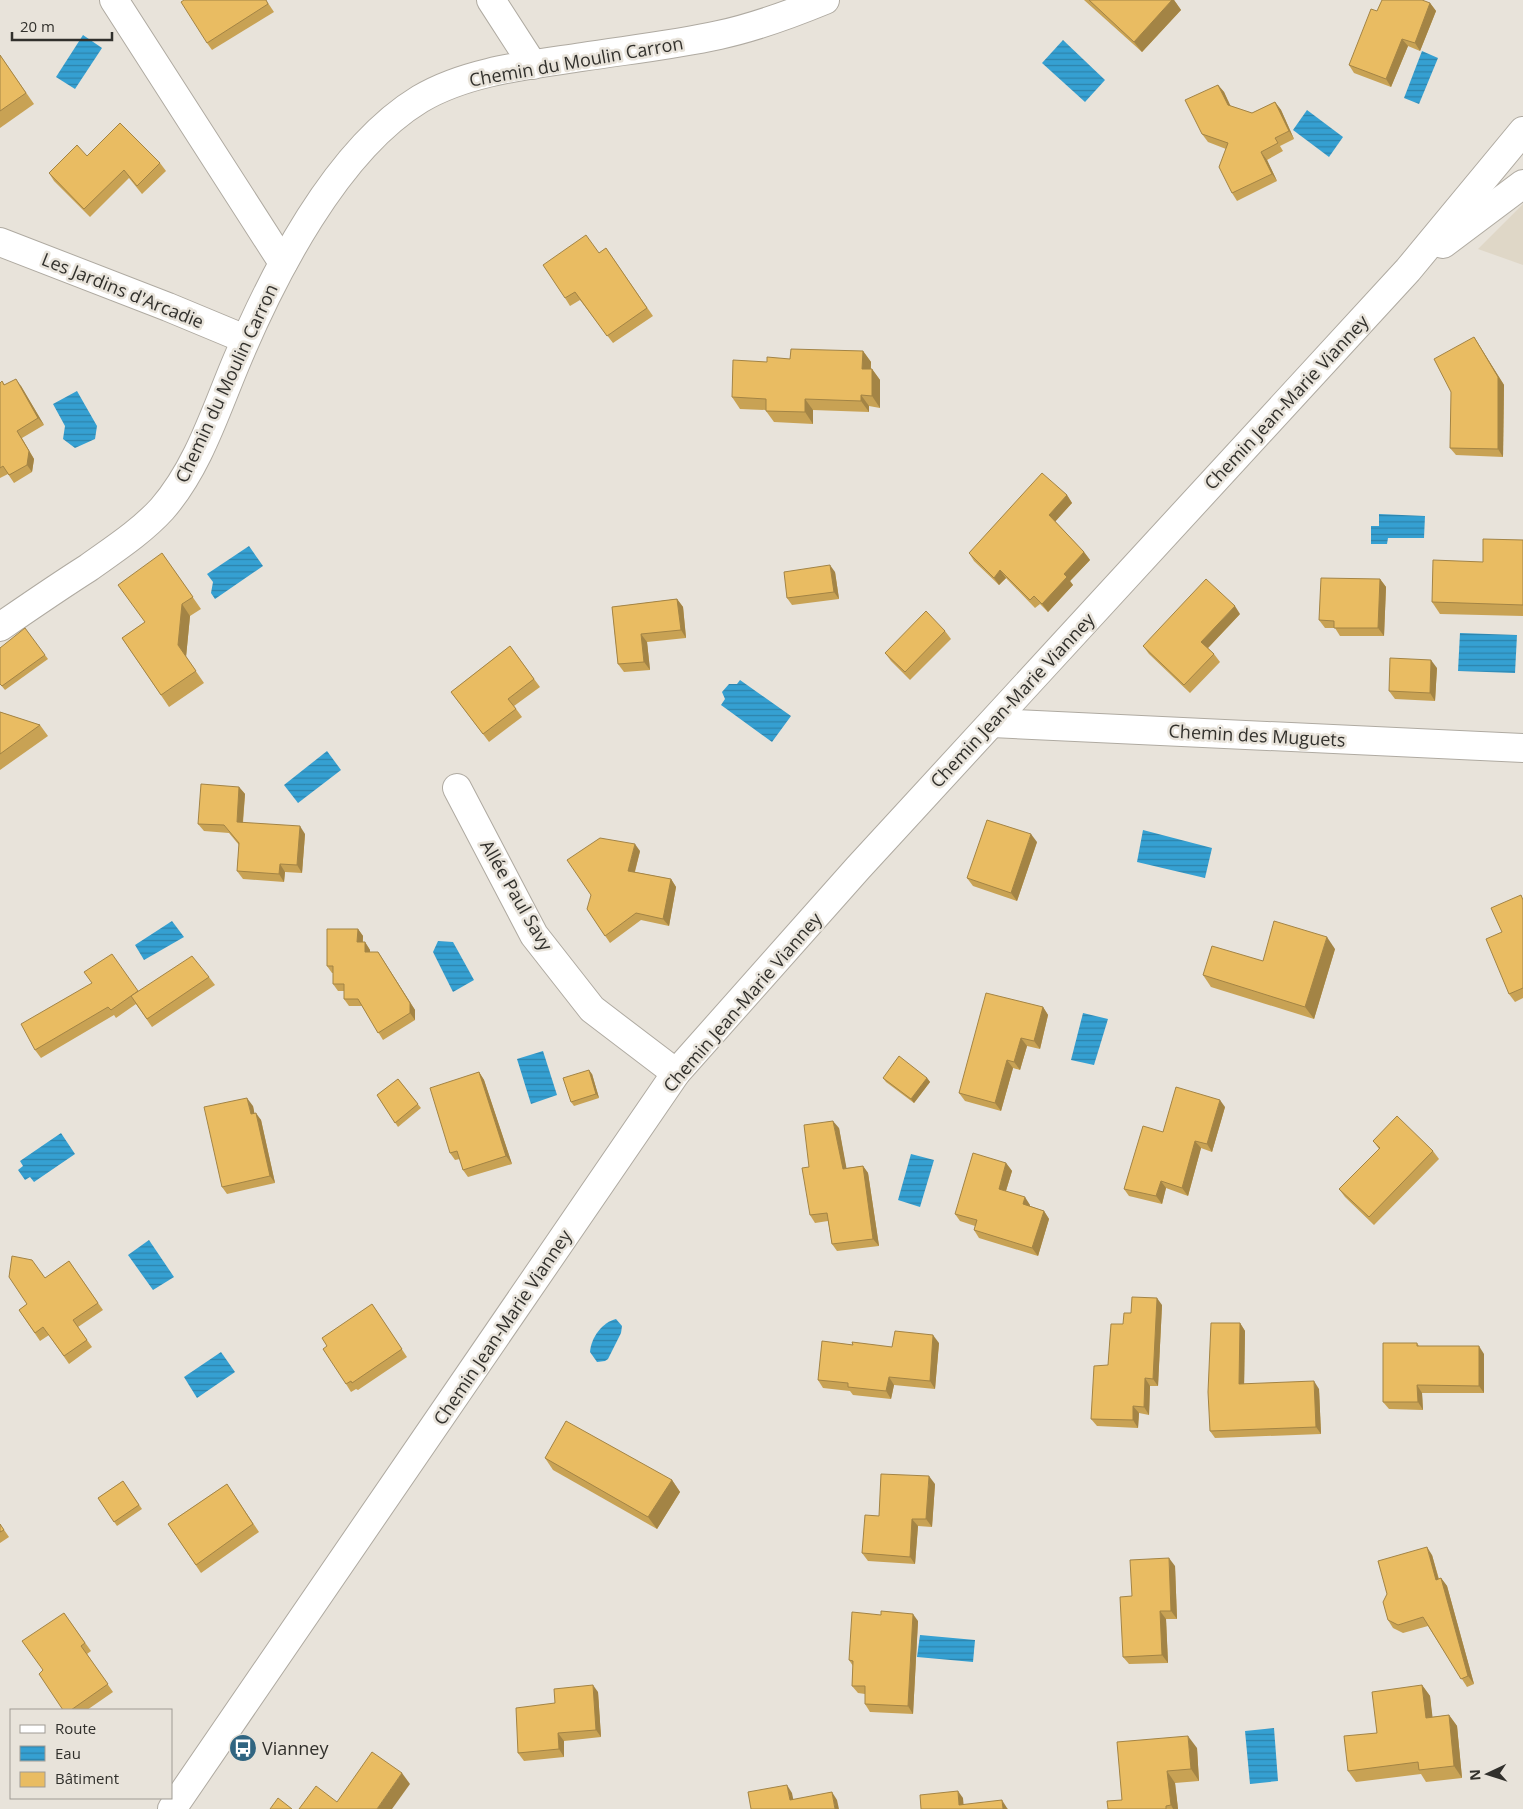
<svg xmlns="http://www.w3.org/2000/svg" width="1523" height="1809" font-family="'Open Sans',sans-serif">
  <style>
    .built { fill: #dfd7c7 }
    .water { fill: url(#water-rules) }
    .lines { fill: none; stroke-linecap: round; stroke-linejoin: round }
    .minor-casing { stroke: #afaaa1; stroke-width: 30 }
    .tertiary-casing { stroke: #afaaa1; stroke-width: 30 }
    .minor { stroke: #fff; stroke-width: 28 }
    .tertiary { stroke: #fff; stroke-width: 28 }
    .wall { fill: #c8a254 }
    .shaded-wall { fill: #a38445 }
    .building { fill: #e9bc62; stroke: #a38445 }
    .labels { text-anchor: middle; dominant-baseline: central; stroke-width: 5; stroke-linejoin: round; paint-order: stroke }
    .street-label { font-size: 18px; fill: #31302c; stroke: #e8e3da }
    .poi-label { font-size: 18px; fill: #31302c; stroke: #e8e3da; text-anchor: start }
  </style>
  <defs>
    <pattern id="water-rules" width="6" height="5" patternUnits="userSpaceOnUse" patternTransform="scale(1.25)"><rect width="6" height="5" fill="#35a0d2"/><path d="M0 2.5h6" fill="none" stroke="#2d83ab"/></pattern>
  </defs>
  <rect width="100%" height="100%" fill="#e8e3da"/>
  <path class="built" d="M 1523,204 L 1523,265 L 1478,249 Z"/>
  <g class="water">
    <path d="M 83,35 L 102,48 L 75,89 L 56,77 Z"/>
    <path d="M 1063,40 L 1105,80 L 1085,102 L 1042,63 Z"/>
    <path d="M 1422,51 L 1438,58 L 1419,104 L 1404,98 Z"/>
    <path d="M 1307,110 L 1343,137 L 1329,157 L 1293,130 Z"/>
    <path d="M 77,391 L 97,426 L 95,439 L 75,448 L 63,439 L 65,426 L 53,404 Z"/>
    <path d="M 1379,514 L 1425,516 L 1424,538 L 1388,538 L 1387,544 L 1371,544 L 1371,526 L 1379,526 Z"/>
    <path d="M 249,546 L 263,566 L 215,599 L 211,593 L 213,582 L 207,574 Z"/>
    <path d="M 1460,633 L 1517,635 L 1515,673 L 1458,671 Z"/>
    <path d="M 740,680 L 791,716 L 772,742 L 721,705 L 725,699 L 722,692 L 729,684 L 737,684 Z"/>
    <path d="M 327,751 L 341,770 L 298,803 L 284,785 Z"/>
    <path d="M 1143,830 L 1212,848 L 1205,878 L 1137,862 Z"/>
    <path d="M 172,921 L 184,937 L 144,960 L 135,945 Z"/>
    <path d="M 438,941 L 453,942 L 474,980 L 453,992 L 433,952 Z"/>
    <path d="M 1083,1013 L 1108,1019 L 1094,1065 L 1071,1060 Z"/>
    <path d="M 543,1051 L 557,1095 L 531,1104 L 517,1059 Z"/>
    <path d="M 61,1133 L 75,1154 L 34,1182 L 30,1177 L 25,1180 L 18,1170 L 23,1166 L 20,1161 Z"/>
    <path d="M 911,1154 L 934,1160 L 920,1207 L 898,1200 Z"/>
    <path d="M 149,1240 L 174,1277 L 153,1290 L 128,1255 Z"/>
    <path d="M 616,1319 L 622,1326 L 621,1333 L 608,1359 L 605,1361 L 597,1362 L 590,1352 C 591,1337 603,1322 616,1319 Z"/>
    <path d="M 221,1352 L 235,1372 L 197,1398 L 184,1377 Z"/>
    <path d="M 920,1635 L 975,1640 L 973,1662 L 917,1657 Z"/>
    <path d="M 1274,1728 L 1278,1781 L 1250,1784 L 1245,1731 Z"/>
  </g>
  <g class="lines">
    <g class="minor-casing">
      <g id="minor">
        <path d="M 114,0 L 283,263"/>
        <path d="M 491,0 L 533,65"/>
        <path d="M 0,242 L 168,307 L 245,339"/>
        <path d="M 992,723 L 1523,748"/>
        <path d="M 457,788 L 534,935 L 592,1009 L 676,1073"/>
      </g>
    </g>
    <g class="tertiary-casing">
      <g id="tertiary">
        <path d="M 1443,244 L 1523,184"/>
        <path d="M 0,627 C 29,607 58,587 88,568 C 113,550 141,532 162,509 C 197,469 215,413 235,365 C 272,276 336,150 420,99 C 467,71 529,65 582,57 C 627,50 674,45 719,35 C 756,27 791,14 825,0"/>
        <path d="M 172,1809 L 676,1073 L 858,868 L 1408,270 L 1523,131"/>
      </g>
    </g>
    <use href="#minor" class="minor"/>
    <use href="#tertiary" class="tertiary"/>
  </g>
  <g class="wall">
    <path d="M 266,0 L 274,12 L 212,50 L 207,43 Z"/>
    <path d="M 1084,0 L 1174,0 L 1181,10 L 1142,52 Z"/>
    <path d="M 1430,3 L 1436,11 L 1420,51 L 1408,46 L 1391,87 L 1354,73 L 1349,65 L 1377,11 Z"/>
    <path d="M 0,55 L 34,104 L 0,128 Z"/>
    <path d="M 1218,85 L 1224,92 L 1230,106 L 1252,113 L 1275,102 L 1281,110 L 1294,139 L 1280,146 L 1283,151 L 1267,160 L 1277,181 L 1237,201 L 1232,193 L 1226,149 L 1208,142 L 1202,134 Z"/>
    <path d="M 160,163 L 166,171 L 142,194 L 129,178 L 90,217 L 54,181 L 49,173 Z"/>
    <path d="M 606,248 L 653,316 L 613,343 L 580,300 L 570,306 L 565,298 L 599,253 Z"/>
    <path d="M 1474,337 L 1504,385 L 1503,457 L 1456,455 L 1450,448 Z"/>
    <path d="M 863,351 L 871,362 L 871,369 L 872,369 L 880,380 L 880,408 L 869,406 L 869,412 L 813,410 L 813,424 L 774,422 L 766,411 L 766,410 L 740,409 L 732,397 L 767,362 Z"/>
    <path d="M 2,381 L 5,385 L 21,386 L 44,425 L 22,438 L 34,459 L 32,472 L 14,483 L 8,474 L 0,478 L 0,383 Z"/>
    <path d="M 1067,495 L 1072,503 L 1055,521 L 1084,552 L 1090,560 L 1070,581 L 1073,585 L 1048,612 L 1040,604 L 1035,608 L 1006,578 L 999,585 L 974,561 L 969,553 Z"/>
    <path d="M 1523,540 L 1523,616 L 1440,614 L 1432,602 L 1483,562 Z"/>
    <path d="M 162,553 L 201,609 L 190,616 L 186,657 L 204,683 L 169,707 L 122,638 L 145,622 Z"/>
    <path d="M 835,572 L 839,599 L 792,605 L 787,598 Z"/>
    <path d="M 1380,579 L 1386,587 L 1384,636 L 1340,636 L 1335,628 L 1325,628 L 1319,620 Z"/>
    <path d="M 677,599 L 683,607 L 686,638 L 647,642 L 650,670 L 624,672 L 618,664 L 612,607 Z"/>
    <path d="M 1240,614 L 1208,648 L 1214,654 L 1220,662 L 1190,693 L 1149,654 L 1143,646 Z"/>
    <path d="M 945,631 L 951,639 L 910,680 L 891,661 L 885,653 Z"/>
    <path d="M 510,646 L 540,687 L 514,706 L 522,717 L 489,742 L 451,692 Z"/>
    <path d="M 45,655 L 48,659 L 5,690 L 0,684 Z"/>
    <path d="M 1437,668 L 1435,701 L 1395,699 L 1389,691 Z"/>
    <path d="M 0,712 L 40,725 L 48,736 L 0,770 Z"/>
    <path d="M 239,787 L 245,794 L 243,823 L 305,834 L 302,873 L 285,872 L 284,882 L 243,879 L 237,871 L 239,845 L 229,833 L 204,831 L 198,824 Z"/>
    <path d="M 1037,842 L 1017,901 L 973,886 L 967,878 Z"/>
    <path d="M 640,851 L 635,872 L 671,879 L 676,887 L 669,926 L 641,920 L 610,943 L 587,909 Z"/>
    <path d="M 1523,898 L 1523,998 L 1515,1002 L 1509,994 Z"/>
    <path d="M 358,929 L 363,936 L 363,942 L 365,942 L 370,950 L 370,952 L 378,952 L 415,1010 L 415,1020 L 383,1040 L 362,1006 L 349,1006 L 344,999 L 344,991 L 338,991 L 333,984 L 333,973 L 332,973 L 327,966 Z"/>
    <path d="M 1335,949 L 1314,1019 L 1211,987 L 1203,975 L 1263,961 Z"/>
    <path d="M 209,977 L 215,985 L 152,1027 L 136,1004 L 116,1018 L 114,1015 L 41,1058 L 35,1050 L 92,983 L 138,991 Z"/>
    <path d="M 1043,1007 L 1048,1015 L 1040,1049 L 1027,1046 L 1020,1070 L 1013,1068 L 1001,1111 L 965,1101 L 959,1093 Z"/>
    <path d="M 479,1072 L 484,1080 L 512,1164 L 468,1177 L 463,1170 L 460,1159 L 455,1160 L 450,1153 Z"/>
    <path d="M 592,1074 L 599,1098 L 574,1106 L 571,1102 Z"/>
    <path d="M 883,1078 L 927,1078 L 930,1082 L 914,1103 L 886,1082 Z"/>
    <path d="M 398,1079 L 421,1108 L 398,1127 L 377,1095 Z"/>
    <path d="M 253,1106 L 254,1113 L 261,1120 L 275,1183 L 227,1194 L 222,1187 Z"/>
    <path d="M 1225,1107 L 1212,1152 L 1201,1148 L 1188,1196 L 1166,1188 L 1162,1204 L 1129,1196 L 1124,1189 L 1163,1132 Z"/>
    <path d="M 839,1128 L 846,1168 L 863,1166 L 868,1173 L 879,1246 L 837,1251 L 832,1244 L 828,1221 L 815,1223 L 810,1215 L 809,1167 Z"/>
    <path d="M 1373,1141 L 1433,1151 L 1439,1159 L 1374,1225 L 1345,1197 L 1339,1189 L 1379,1149 Z"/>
    <path d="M 1006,1163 L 1012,1171 L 1006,1191 L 1030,1205 L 1030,1206 L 1044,1211 L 1049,1219 L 1038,1256 L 979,1238 L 974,1230 L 975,1226 L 960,1221 L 955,1214 Z"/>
    <path d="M 69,1261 L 103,1310 L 78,1327 L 92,1347 L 69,1364 L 49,1335 L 40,1341 L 19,1310 L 27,1304 L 45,1278 Z"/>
    <path d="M 372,1304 L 407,1357 L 358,1390 L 356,1389 L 351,1392 L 346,1384 L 327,1346 Z"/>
    <path d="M 1162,1305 L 1158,1386 L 1150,1386 L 1149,1415 L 1139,1413 L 1138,1428 L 1097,1426 L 1091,1419 L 1108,1365 L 1123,1324 Z"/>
    <path d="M 1240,1323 L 1245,1331 L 1244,1384 L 1319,1389 L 1321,1434 L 1215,1438 L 1210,1431 Z"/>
    <path d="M 939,1343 L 935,1389 L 894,1385 L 891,1399 L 853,1395 L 850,1391 L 823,1388 L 818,1380 L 853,1345 L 892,1347 Z"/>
    <path d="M 1417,1343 L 1419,1346 L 1484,1354 L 1484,1393 L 1422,1393 L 1423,1410 L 1389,1409 L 1383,1402 Z"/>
    <path d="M 545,1458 L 672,1480 L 680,1492 L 657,1529 L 553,1470 Z"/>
    <path d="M 123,1481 L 142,1509 L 117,1526 L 98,1498 Z"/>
    <path d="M 227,1484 L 259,1532 L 201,1573 L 168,1524 Z"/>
    <path d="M 935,1484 L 932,1527 L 918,1526 L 915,1564 L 868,1561 L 862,1553 L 879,1516 Z"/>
    <path d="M 0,1524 L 9,1537 L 0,1543 Z"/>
    <path d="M 1432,1555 L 1439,1579 L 1441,1578 L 1447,1586 L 1474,1684 L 1467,1687 L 1428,1626 L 1403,1633 L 1393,1628 L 1388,1620 Z"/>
    <path d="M 1175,1566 L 1177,1619 L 1166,1619 L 1168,1663 L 1129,1664 L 1123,1657 L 1132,1596 Z"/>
    <path d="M 64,1613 L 91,1651 L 87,1654 L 113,1692 L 87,1710 L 63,1710 L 43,1670 Z"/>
    <path d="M 918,1621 L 913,1714 L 870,1712 L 865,1704 L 865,1694 L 858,1693 L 852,1686 L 853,1666 L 849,1660 Z"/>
    <path d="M 1422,1685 L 1430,1696 L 1432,1717 L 1449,1715 L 1457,1726 L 1462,1778 L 1426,1782 L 1421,1774 L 1356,1782 L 1348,1771 L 1377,1733 Z"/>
    <path d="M 598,1692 L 601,1737 L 564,1741 L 564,1757 L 524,1761 L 518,1753 L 555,1703 Z"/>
    <path d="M 1197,1748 L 1199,1781 L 1175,1783 L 1178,1809 L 1108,1809 L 1122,1800 Z"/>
  </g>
  <g class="shaded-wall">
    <path d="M 1172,0 L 1174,0 L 1181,10 L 1142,52 L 1134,42 Z"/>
    <path d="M 1430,3 L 1436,11 L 1420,51 L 1415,43 Z"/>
    <path d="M 1402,39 L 1408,46 L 1391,87 L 1386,79 Z"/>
    <path d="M 1218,85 L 1224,92 L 1234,113 L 1228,105 Z"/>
    <path d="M 1275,102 L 1281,110 L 1294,139 L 1289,131 Z"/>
    <path d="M 1261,152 L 1267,160 L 1277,181 L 1272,174 Z"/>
    <path d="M 1474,337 L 1504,385 L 1503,457 L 1498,449 Z"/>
    <path d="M 863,351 L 871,362 L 870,380 L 862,369 Z"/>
    <path d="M 872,369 L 880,380 L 880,408 L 872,396 Z"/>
    <path d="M 16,379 L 21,386 L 44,425 L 38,418 Z"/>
    <path d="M 861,395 L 869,406 L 869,412 L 861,401 Z"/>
    <path d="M 805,399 L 813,410 L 813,424 L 805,412 Z"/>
    <path d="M 17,431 L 34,459 L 32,472 L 27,465 Z"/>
    <path d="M 1067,495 L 1072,503 L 1054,523 L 1049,515 Z"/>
    <path d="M 1084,552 L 1090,560 L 1070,581 L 1073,585 L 1048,612 L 1042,604 L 1064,574 Z"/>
    <path d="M 830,565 L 835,572 L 839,599 L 834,592 Z"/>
    <path d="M 1000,570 L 1006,578 L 999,585 L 994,578 Z"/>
    <path d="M 1380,579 L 1386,587 L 1384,636 L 1378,628 Z"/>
    <path d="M 677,599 L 683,607 L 686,638 L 681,630 Z"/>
    <path d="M 182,604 L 190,616 L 186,657 L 204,683 L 178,645 Z"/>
    <path d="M 1235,606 L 1240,614 L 1206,650 L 1201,642 Z"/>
    <path d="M 641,634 L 647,642 L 650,670 L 644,662 Z"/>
    <path d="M 1431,660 L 1437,668 L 1435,701 L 1430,693 Z"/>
    <path d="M 239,787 L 245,794 L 242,830 L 237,822 Z"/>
    <path d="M 300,826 L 305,834 L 302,873 L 297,865 Z"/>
    <path d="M 1031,834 L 1037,842 L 1017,901 L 1011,893 Z"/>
    <path d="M 635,844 L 640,851 L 633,878 L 628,871 Z"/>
    <path d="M 280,864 L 285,872 L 284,882 L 279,874 Z"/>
    <path d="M 671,879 L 676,887 L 669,926 L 663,919 Z"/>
    <path d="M 358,929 L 363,936 L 362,950 L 357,942 Z"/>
    <path d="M 1327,937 L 1335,949 L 1314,1019 L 1305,1007 Z"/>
    <path d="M 365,942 L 370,950 L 370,960 L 365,952 Z"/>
    <path d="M 378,952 L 415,1010 L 415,1020 L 410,1013 Z"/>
    <path d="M 1043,1007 L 1048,1015 L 1040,1049 L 1034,1041 Z"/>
    <path d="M 1021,1038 L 1027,1046 L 1020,1070 L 1014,1062 Z"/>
    <path d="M 1007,1060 L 1013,1068 L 1001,1111 L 995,1103 Z"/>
    <path d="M 589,1070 L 592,1074 L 599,1098 L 596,1094 Z"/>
    <path d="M 479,1072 L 484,1080 L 512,1164 L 506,1156 Z"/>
    <path d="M 927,1078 L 930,1082 L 914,1103 L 911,1099 Z"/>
    <path d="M 247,1098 L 253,1106 L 256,1121 L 251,1114 Z"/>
    <path d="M 1220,1100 L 1225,1107 L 1212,1152 L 1207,1144 Z"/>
    <path d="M 256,1113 L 261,1120 L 275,1183 L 270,1176 Z"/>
    <path d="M 833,1121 L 839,1128 L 848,1176 L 843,1169 Z"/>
    <path d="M 1195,1141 L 1201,1148 L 1188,1196 L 1182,1188 Z"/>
    <path d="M 1006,1163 L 1012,1171 L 1004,1197 L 999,1189 Z"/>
    <path d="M 863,1166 L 868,1173 L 879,1246 L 873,1239 Z"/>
    <path d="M 1161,1181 L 1166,1188 L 1162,1204 L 1156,1196 Z"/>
    <path d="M 1025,1197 L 1030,1205 L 1028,1212 L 1023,1204 Z"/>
    <path d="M 1044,1211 L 1049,1219 L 1038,1256 L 1032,1248 Z"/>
    <path d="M 1157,1298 L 1162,1305 L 1158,1386 L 1153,1379 Z"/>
    <path d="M 1240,1323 L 1245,1331 L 1244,1391 L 1239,1384 Z"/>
    <path d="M 933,1335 L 939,1343 L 935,1389 L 930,1381 Z"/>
    <path d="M 1479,1346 L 1484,1354 L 1484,1393 L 1479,1386 Z"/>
    <path d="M 889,1377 L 894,1385 L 891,1399 L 886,1391 Z"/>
    <path d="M 1145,1378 L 1150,1386 L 1149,1415 L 1144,1407 Z"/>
    <path d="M 1314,1381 L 1319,1389 L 1321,1434 L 1316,1427 Z"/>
    <path d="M 1417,1385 L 1422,1393 L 1423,1410 L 1418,1402 Z"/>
    <path d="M 1133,1406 L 1139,1413 L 1138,1428 L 1133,1420 Z"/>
    <path d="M 929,1476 L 935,1484 L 932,1527 L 926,1519 Z"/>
    <path d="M 672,1480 L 680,1492 L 657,1529 L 648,1517 Z"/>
    <path d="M 912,1519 L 918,1526 L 915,1564 L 910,1557 Z"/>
    <path d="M 1427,1547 L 1432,1555 L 1441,1588 L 1436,1580 Z"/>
    <path d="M 1169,1558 L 1175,1566 L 1177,1619 L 1171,1611 Z"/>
    <path d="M 1441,1578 L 1447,1586 L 1474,1684 L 1468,1676 Z"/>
    <path d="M 1160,1611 L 1166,1619 L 1168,1663 L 1162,1655 Z"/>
    <path d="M 913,1614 L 918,1621 L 913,1714 L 908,1706 Z"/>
    <path d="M 593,1685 L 598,1692 L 601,1737 L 596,1730 Z"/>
    <path d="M 1422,1685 L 1430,1696 L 1434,1729 L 1426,1718 Z"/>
    <path d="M 1449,1715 L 1457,1726 L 1462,1778 L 1454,1766 Z"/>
    <path d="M 558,1733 L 564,1741 L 564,1757 L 559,1749 Z"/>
    <path d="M 1188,1736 L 1197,1748 L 1199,1781 L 1191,1769 Z"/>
    <path d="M 1167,1771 L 1175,1783 L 1178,1809 L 1173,1809 L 1171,1805 Z"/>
    <path d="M 402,1773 L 410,1784 L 392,1809 L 377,1809 Z"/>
    <path d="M 787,1785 L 792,1793 L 795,1808 L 790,1800 Z"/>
    <path d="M 958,1791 L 963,1798 L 964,1809 L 959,1805 Z"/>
    <path d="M 832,1792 L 837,1800 L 839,1809 L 835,1809 Z"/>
    <path d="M 1002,1800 L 1007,1808 L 1008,1809 L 1003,1809 Z"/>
  </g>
  <g class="building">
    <path d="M 184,0 L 266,0 L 268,4 L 207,43 L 181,2 Z"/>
    <path d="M 1089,0 L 1172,0 L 1134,42 Z"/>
    <path d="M 1382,0 L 1422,0 L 1430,3 L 1415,43 L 1402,39 L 1386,79 L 1349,65 L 1371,9 L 1377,11 Z"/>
    <path d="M 0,55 L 26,93 L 0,111 Z"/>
    <path d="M 1218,85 L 1228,105 L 1252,113 L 1275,102 L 1289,131 L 1275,138 L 1278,143 L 1261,152 L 1272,174 L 1232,193 L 1219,167 L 1228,143 L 1202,134 L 1185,100 Z"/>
    <path d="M 120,123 L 160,163 L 137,186 L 124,170 L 84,209 L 49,173 L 77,145 L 87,156 Z"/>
    <path d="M 586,235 L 599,253 L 606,248 L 647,308 L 607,336 L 575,292 L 565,298 L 543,265 Z"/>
    <path d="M 1474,337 L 1498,377 L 1498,449 L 1450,448 L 1451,392 L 1434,359 Z"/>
    <path d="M 791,349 L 863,351 L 862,369 L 872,369 L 872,396 L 861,395 L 861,401 L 805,399 L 805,412 L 766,411 L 766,399 L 732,397 L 733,360 L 767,362 L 767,357 L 790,359 Z"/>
    <path d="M 16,379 L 38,418 L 17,431 L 29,451 L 27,465 L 9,475 L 3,466 L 0,468 L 0,383 L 2,381 L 4,385 Z"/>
    <path d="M 1042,473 L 1067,495 L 1049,515 L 1084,552 L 1064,574 L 1067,577 L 1042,604 L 1034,596 L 1030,600 L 1000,570 L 994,578 L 969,553 Z"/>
    <path d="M 1483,539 L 1523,540 L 1523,605 L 1432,602 L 1433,560 L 1483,562 Z"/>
    <path d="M 162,553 L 193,597 L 182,604 L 178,645 L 196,671 L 161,695 L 122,638 L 145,622 L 118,585 Z"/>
    <path d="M 830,565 L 834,592 L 787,598 L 784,572 Z"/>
    <path d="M 1321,578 L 1380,579 L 1378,628 L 1334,628 L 1334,621 L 1319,620 Z"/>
    <path d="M 1206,579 L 1235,606 L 1201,642 L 1214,654 L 1184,685 L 1143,646 Z"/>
    <path d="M 677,599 L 681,630 L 641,634 L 644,662 L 618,664 L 612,607 Z"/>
    <path d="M 926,611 L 945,631 L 905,672 L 885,653 Z"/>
    <path d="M 25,628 L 45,655 L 2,686 L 0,684 L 0,648 Z"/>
    <path d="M 510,646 L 534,679 L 508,699 L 516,709 L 483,734 L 451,692 Z"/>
    <path d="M 1390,658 L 1431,660 L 1430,693 L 1389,691 Z"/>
    <path d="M 0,712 L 40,725 L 0,754 Z"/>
    <path d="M 201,784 L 239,787 L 237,822 L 300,826 L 297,865 L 280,864 L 279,874 L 237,871 L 239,843 L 224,825 L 198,824 Z"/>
    <path d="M 987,820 L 1031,834 L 1011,893 L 967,878 Z"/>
    <path d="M 600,838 L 635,844 L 628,871 L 671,879 L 663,919 L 636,913 L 605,936 L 587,909 L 591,895 L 567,860 Z"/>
    <path d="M 1521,895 L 1523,900 L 1523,988 L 1509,994 L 1486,939 L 1502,932 L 1491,908 Z"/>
    <path d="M 1274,921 L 1327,937 L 1305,1007 L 1203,975 L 1212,946 L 1263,961 Z"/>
    <path d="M 327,929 L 358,929 L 357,942 L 365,942 L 365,952 L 378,952 L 410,1003 L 410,1013 L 378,1033 L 358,999 L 344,999 L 344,984 L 333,984 L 333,966 L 327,966 Z"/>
    <path d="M 112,954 L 138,991 L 111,1010 L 108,1007 L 35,1050 L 21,1024 L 92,983 L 84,972 Z"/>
    <path d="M 192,956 L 209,977 L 147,1019 L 131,996 Z"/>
    <path d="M 986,993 L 1043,1007 L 1034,1041 L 1021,1038 L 1014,1062 L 1007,1060 L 995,1103 L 959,1093 Z"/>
    <path d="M 899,1056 L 927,1078 L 911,1099 L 883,1078 Z"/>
    <path d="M 589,1070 L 596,1094 L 571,1102 L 563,1078 Z"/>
    <path d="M 479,1072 L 506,1156 L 463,1170 L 457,1151 L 450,1153 L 430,1088 Z"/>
    <path d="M 398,1079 L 418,1104 L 395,1123 L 377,1095 Z"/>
    <path d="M 1176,1087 L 1220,1100 L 1207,1144 L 1195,1141 L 1182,1188 L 1161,1181 L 1156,1196 L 1124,1189 L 1143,1126 L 1163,1132 Z"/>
    <path d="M 247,1098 L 251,1114 L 256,1113 L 270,1176 L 222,1187 L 204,1107 Z"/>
    <path d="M 1397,1116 L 1433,1151 L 1369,1217 L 1339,1189 L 1380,1148 L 1373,1141 Z"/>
    <path d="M 833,1121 L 843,1169 L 863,1166 L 873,1239 L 832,1244 L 827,1213 L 810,1215 L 802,1168 L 809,1167 L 804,1125 Z"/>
    <path d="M 973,1153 L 1006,1163 L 999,1189 L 1025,1197 L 1023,1204 L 1044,1211 L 1032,1248 L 974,1230 L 977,1220 L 955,1214 Z"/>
    <path d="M 12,1256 L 32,1260 L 45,1278 L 69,1261 L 98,1303 L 73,1320 L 87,1340 L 64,1356 L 43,1327 L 35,1333 L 19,1310 L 27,1304 L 9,1277 Z"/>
    <path d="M 1132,1297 L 1157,1298 L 1153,1379 L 1145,1378 L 1144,1407 L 1133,1406 L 1133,1420 L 1091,1419 L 1094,1366 L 1108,1365 L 1111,1324 L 1123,1324 L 1124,1313 L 1131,1313 Z"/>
    <path d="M 372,1304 L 402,1349 L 352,1383 L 351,1381 L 346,1384 L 323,1349 L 327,1346 L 322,1338 Z"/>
    <path d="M 1211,1323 L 1240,1323 L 1239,1384 L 1314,1381 L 1316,1427 L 1210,1431 L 1208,1392 Z"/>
    <path d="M 895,1331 L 933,1335 L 930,1381 L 889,1377 L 886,1391 L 848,1387 L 848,1383 L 818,1380 L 822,1341 L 853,1345 L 852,1342 L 892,1347 Z"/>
    <path d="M 1383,1343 L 1417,1343 L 1417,1346 L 1479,1346 L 1479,1386 L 1417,1385 L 1418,1402 L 1383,1402 Z"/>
    <path d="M 566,1421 L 672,1480 L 648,1517 L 545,1458 Z"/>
    <path d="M 881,1474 L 929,1476 L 926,1519 L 912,1519 L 910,1557 L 862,1553 L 865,1515 L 879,1516 Z"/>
    <path d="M 123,1481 L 139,1505 L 114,1522 L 98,1498 Z"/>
    <path d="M 227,1484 L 253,1524 L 196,1565 L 168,1524 Z"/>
    <path d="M 0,1524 L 4,1530 L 0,1532 Z"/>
    <path d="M 1427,1547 L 1436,1580 L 1441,1578 L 1468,1676 L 1461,1679 L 1423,1617 L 1398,1625 L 1388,1620 L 1383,1602 L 1387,1594 L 1378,1561 Z"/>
    <path d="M 1169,1558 L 1171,1611 L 1160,1611 L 1162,1655 L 1123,1657 L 1120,1597 L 1132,1596 L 1130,1560 Z"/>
    <path d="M 881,1611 L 913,1614 L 908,1706 L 865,1704 L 865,1686 L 852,1686 L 853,1661 L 849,1660 L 852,1612 L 881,1615 Z"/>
    <path d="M 64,1613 L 85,1643 L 81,1646 L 108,1684 L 71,1710 L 63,1710 L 39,1674 L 43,1670 L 22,1641 Z"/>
    <path d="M 593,1685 L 596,1730 L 558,1733 L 559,1749 L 518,1753 L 516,1708 L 555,1703 L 554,1689 Z"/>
    <path d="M 1422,1685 L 1426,1718 L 1449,1715 L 1454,1766 L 1419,1770 L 1418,1762 L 1348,1771 L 1344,1736 L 1377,1733 L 1372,1692 Z"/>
    <path d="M 1188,1736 L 1191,1769 L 1167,1771 L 1171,1805 L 1166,1806 L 1166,1809 L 1108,1809 L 1107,1801 L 1122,1800 L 1117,1742 Z"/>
    <path d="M 372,1752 L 402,1773 L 377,1809 L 299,1809 L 316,1786 L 337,1802 Z"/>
    <path d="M 787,1785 L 790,1800 L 832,1792 L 835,1809 L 751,1809 L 748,1792 Z"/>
    <path d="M 958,1791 L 959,1805 L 1002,1800 L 1003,1809 L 921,1809 L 920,1795 Z"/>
    <path d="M 278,1798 L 292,1809 L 270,1809 Z"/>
  </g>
  <defs>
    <g id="bus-disc" transform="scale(1.4375)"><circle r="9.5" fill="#306581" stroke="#e8e3da"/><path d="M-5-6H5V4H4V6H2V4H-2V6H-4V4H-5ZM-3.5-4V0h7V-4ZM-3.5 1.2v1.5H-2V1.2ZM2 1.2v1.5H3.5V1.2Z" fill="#fff"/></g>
  </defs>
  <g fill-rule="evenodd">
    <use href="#bus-disc" x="243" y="1748"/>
  </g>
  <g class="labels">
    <g class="street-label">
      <text transform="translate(576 61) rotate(-10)">Chemin du Moulin Carron</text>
      <text transform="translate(123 290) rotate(22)">Les Jardins d'Arcadie</text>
      <text transform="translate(226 383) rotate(-65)">Chemin du Moulin Carron</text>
      <text transform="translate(1286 402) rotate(-47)">Chemin Jean-Marie Vianney</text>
      <text transform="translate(1012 700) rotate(-47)">Chemin Jean-Marie Vianney</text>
      <text transform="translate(1257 735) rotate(3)">Chemin des Muguets</text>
      <text transform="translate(517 895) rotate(60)">Allée Paul Savy</text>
      <text transform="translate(742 1002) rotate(-49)">Chemin Jean-Marie Vianney</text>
      <text transform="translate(502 1327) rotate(-56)">Chemin Jean-Marie Vianney</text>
    </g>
    <g class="poi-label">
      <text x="262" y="1748">Vianney</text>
    </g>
  </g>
  <rect x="10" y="1709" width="162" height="90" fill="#e8e3da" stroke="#9f9b94"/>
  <rect x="20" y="1725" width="25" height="8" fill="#ffffff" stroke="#9f9b94"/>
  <text x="55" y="1734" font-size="15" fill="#31302c">Route</text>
  <rect x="20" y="1746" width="25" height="15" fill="url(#water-rules)" stroke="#9f9b94"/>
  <text x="55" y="1759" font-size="15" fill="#31302c">Eau</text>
  <rect x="20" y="1772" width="25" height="15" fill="#e9bc62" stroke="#9f9b94"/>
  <text x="55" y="1784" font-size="15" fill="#31302c">Bâtiment</text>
  <g transform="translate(1488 1774) rotate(266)" stroke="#e8e3da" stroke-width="4" paint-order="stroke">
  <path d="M0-4L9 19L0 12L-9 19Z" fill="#31302c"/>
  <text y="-8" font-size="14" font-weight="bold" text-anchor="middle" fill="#31302c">N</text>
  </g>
  <path d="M12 32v8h100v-8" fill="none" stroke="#31302c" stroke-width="2.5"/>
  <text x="20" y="32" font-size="15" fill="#31302c" stroke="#e8e3da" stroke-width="4" paint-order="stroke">20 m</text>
</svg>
